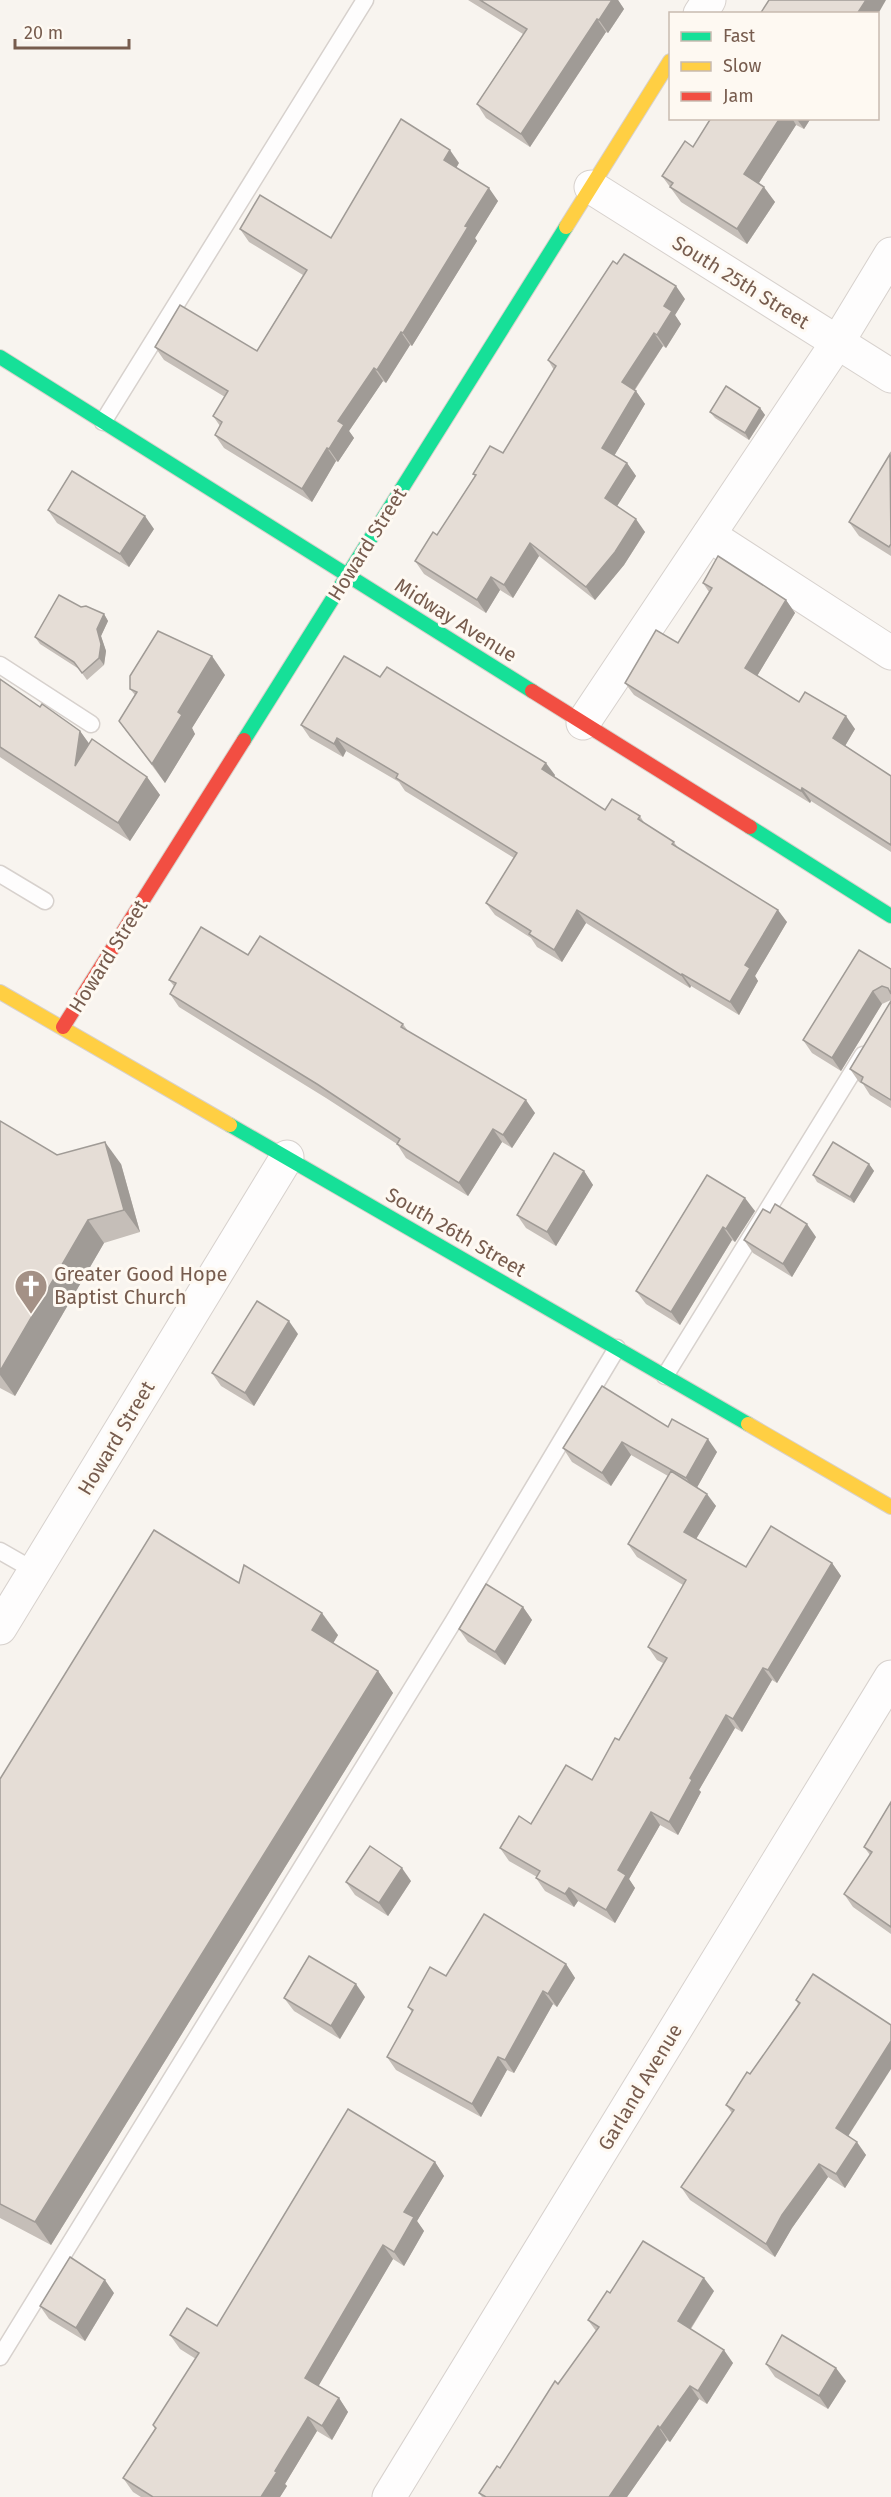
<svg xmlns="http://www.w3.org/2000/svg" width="891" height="2497" font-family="'Fira Sans',sans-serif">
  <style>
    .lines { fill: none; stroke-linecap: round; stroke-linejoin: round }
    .lane-casing { stroke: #d7d1cd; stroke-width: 19 }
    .street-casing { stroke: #d7d1cd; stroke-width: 35 }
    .fast-casing { stroke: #d8d1cb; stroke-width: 16 }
    .slow-casing { stroke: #d8d1cb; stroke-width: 16 }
    .jam-casing { stroke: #d8d1cb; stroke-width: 16 }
    .lane { stroke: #fefdfd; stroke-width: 16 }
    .street { stroke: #fefdfd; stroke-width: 33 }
    .fast { stroke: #16e098; stroke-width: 14 }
    .slow { stroke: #ffcf43; stroke-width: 14 }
    .jam { stroke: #f24e42; stroke-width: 14 }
    .wall { fill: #c5beb8 }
    .shaded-wall { fill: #a09b96 }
    .building { fill: #e5ddd6; stroke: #a09b96; stroke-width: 1.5 }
    .labels { text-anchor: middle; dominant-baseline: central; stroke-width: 6; stroke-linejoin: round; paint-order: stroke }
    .street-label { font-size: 20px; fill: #775c4e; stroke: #fef9f2 }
    .poi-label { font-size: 20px; fill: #775c4e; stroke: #fef9f2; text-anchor: start }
  </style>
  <rect width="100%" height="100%" fill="#f8f4ef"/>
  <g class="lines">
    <g class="lane-casing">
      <g id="lane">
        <path d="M 103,422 L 365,0"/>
        <path d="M 0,665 L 91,724"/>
        <path d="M 0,874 L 45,901"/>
        <path d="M 665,1376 L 863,1055"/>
        <path d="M 0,1551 L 35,1571"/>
        <path d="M 0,2357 L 453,1622 L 617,1348"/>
      </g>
    </g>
    <g class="street-casing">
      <g id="street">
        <path d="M 700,14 L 709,0"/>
        <path d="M 591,187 L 891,376"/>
        <path d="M 709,535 L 891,653"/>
        <path d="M 583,723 L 837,343 L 891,254"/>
        <path d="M 0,1628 L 287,1157"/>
        <path d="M 389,2497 L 891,1677"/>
      </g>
    </g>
    <g class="fast-casing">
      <g id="fast">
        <path d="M 0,357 L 532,691"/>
        <path d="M 244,740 L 566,227"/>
        <path d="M 750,827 L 891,916"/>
        <path d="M 230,1125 L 748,1424"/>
      </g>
    </g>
    <g class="slow-casing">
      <g id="slow">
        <path d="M 566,227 L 670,61"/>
        <path d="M 0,992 L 230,1125"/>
        <path d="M 748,1424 L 891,1507"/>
      </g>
    </g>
    <g class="jam-casing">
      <g id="jam">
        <path d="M 532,691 L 750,827"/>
        <path d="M 63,1027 L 244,740"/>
      </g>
    </g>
    <use href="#lane" class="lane"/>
    <use href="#street" class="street"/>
    <use href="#fast" class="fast"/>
    <use href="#slow" class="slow"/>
    <use href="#jam" class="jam"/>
  </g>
  <g class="wall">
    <path d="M 468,0 L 618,0 L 624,9 L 608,33 L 606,32 L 530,147 L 486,118 L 477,104 L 523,34 Z"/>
    <path d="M 711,118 L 811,118 L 804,129 L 796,125 L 759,183 L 775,202 L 747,244 L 681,202 L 662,176 L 693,147 Z"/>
    <path d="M 459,163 L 456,168 L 498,201 L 475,238 L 477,241 L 412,346 L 410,345 L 386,383 L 383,381 L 349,431 L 354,438 L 338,462 L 336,461 L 312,502 L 224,448 L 215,435 L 220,426 L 213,416 L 225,397 L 164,360 L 155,347 L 257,351 L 303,275 L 249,242 L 240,229 L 331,238 Z"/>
    <path d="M 685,299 L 675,315 L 681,324 L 666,348 L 663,346 L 635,390 L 645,404 L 614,456 L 627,463 L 636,476 L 617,506 L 645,532 L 624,565 L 595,600 L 539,556 L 513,598 L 500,590 L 486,613 L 424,574 L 415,561 L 437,535 L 475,476 L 473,474 L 503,453 L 554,370 L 548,360 Z"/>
    <path d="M 760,408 L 765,415 L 749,440 L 715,418 L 710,412 Z"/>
    <path d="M 891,454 L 891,556 L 859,536 L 849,522 Z"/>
    <path d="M 48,510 L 154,529 L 129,567 L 57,523 Z"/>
    <path d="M 703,583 L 786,600 L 795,613 L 757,676 L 799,702 L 855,729 L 845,746 L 891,776 L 891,852 L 811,801 L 810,803 L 634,695 L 625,683 L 678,643 L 709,592 Z"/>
    <path d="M 81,607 L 104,614 L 108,621 L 101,636 L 106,651 L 104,665 L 87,680 L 79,669 L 40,644 L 35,637 Z"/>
    <path d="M 225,675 L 192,728 L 195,734 L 165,783 L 119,721 L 135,695 L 130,689 Z"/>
    <path d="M 380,677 L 555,775 L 554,777 L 605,810 L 640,816 L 645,824 L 674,842 L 678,848 L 787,922 L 755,976 L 758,981 L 739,1015 L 691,986 L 690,988 L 586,923 L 562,962 L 537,947 L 531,938 L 495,915 L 486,903 L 514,858 L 405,791 L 399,782 L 346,751 L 343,757 L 310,738 L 301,725 Z"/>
    <path d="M 0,679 L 40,707 L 80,731 L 89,744 L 147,777 L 160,795 L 130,841 L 24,773 L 0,757 Z"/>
    <path d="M 248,955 L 403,1024 L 408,1031 L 535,1113 L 512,1148 L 502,1142 L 468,1196 L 406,1158 L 397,1144 L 326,1098 L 179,1007 L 170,994 L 174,986 L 169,980 Z"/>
    <path d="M 891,969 L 891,1000 L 882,1004 L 841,1071 L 812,1053 L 803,1040 Z"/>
    <path d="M 891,1001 L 891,1108 L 870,1095 L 863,1084 L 859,1082 L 850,1069 Z"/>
    <path d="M 0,1121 L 57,1155 L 121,1164 L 140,1232 L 104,1243 L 15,1396 L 0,1388 Z"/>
    <path d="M 869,1164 L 874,1171 L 854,1203 L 817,1182 L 813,1175 Z"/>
    <path d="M 584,1171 L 593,1185 L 556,1246 L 526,1228 L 517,1215 Z"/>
    <path d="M 707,1175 L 755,1211 L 735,1242 L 732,1240 L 680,1325 L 646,1304 L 636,1291 Z"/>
    <path d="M 816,1237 L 792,1277 L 753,1253 L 744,1240 Z"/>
    <path d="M 298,1334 L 254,1406 L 221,1386 L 212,1373 Z"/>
    <path d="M 668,1427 L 717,1452 L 697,1487 L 716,1506 L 696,1539 L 746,1567 L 832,1563 L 841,1576 L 777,1683 L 772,1680 L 742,1732 L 735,1728 L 699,1790 L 701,1792 L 678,1835 L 660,1825 L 629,1879 L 635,1888 L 615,1923 L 578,1901 L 574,1907 L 545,1891 L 536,1878 L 537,1877 L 509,1861 L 500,1848 L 531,1824 L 592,1780 L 619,1740 L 663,1663 L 657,1660 L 648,1647 L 683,1585 L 637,1557 L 628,1544 L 668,1476 L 631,1455 L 611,1486 L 572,1462 L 563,1448 Z"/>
    <path d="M 239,1583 L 338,1635 L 333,1643 L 378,1671 L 393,1693 L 51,2245 L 0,2218 L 0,1779 Z"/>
    <path d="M 523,1607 L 532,1620 L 505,1665 L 468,1642 L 459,1629 Z"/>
    <path d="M 891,1802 L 891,1934 L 853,1907 L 844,1894 L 870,1855 L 864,1847 Z"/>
    <path d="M 411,1881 L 388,1916 L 355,1895 L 346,1882 Z"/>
    <path d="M 566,1964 L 575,1978 L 557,2007 L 553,2004 L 514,2073 L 507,2070 L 481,2117 L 396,2070 L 387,2057 L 412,2012 L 408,2007 L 446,1976 Z"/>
    <path d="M 813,1974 L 849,2136 L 866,2155 L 845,2188 L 828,2177 L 792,2228 L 775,2257 L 690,2200 L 681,2187 L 732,2113 L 726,2105 L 750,2074 L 798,2004 L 796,2000 Z"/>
    <path d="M 365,1997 L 340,2039 L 294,2011 L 284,1998 Z"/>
    <path d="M 435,2162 L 444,2176 L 417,2221 L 424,2231 L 404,2266 L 393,2259 L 318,2386 L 339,2398 L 348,2412 L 332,2440 L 317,2431 L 285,2484 L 287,2486 L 280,2497 L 141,2497 L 133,2492 L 123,2478 L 155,2429 L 153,2425 L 196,2359 L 180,2349 L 170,2335 L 217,2326 Z"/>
    <path d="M 714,2291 L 691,2329 L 733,2363 L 707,2404 L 699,2399 L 670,2442 L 667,2440 L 627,2497 L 482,2497 L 479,2493 L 500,2468 L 596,2331 L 588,2320 L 610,2293 Z"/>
    <path d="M 114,2293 L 85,2341 L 49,2319 L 40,2306 Z"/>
    <path d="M 766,2364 L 846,2381 L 828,2409 L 775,2377 Z"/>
  </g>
  <g class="shaded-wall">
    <path d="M 612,0 L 618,0 L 624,9 L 608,33 L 599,20 Z"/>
    <path d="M 866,0 L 886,0 L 878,14 L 857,14 Z"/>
    <path d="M 597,19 L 606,32 L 530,147 L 521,134 Z"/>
    <path d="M 780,118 L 792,118 L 796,125 L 755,189 L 744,174 Z"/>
    <path d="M 796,118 L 811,118 L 804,129 Z"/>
    <path d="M 450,150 L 459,163 L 453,173 L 444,160 Z"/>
    <path d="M 764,187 L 775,202 L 747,244 L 737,229 Z"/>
    <path d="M 489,188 L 498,201 L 475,238 L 477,241 L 412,346 L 403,333 L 465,226 Z"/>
    <path d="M 676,286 L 685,299 L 675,315 L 681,324 L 666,348 L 657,335 L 664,306 Z"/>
    <path d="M 401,332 L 410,345 L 386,383 L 377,370 Z"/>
    <path d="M 654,333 L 663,346 L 631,395 L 622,382 Z"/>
    <path d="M 374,368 L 383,381 L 349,431 L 354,438 L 338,462 L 329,449 L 338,421 Z"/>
    <path d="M 636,391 L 645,404 L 611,461 L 602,448 Z"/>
    <path d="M 760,408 L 765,415 L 749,440 L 745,433 Z"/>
    <path d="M 327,448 L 336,461 L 312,502 L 302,489 Z"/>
    <path d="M 627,463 L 636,476 L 614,511 L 605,498 Z"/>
    <path d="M 145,516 L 154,529 L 129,567 L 120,554 Z"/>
    <path d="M 636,519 L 645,532 L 624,565 L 595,600 L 586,587 Z"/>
    <path d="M 530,543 L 539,556 L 513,598 L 504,585 Z"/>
    <path d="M 491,577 L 500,590 L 486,613 L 477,600 Z"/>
    <path d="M 786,600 L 795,613 L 754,681 L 745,668 Z"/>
    <path d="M 104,614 L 108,621 L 101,636 L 106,651 L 104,665 L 99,658 L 97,629 Z"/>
    <path d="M 212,656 L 225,675 L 192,728 L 195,734 L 165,783 L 152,764 L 178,712 Z"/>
    <path d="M 846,716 L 855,729 L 842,751 L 833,738 Z"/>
    <path d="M 80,731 L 93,749 L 75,766 Z"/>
    <path d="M 337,738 L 346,751 L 343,757 L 334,744 Z"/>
    <path d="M 546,763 L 555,775 L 551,782 L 542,769 Z"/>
    <path d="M 147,777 L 160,795 L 130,841 L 118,823 Z"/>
    <path d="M 802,788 L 811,801 L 810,803 L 801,791 Z"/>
    <path d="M 577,910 L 586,923 L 562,962 L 554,950 Z"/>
    <path d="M 778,910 L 787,922 L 755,976 L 758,981 L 739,1015 L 730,1002 L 745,965 Z"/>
    <path d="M 682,974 L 691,986 L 690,988 L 681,975 Z"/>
    <path d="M 873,991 L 882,1004 L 841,1071 L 832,1058 Z"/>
    <path d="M 526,1100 L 535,1113 L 512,1148 L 503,1135 Z"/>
    <path d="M 493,1129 L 502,1142 L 468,1196 L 459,1183 Z"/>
    <path d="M 105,1142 L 121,1164 L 140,1232 L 124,1210 Z"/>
    <path d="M 869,1164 L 874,1171 L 854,1203 L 850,1197 Z"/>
    <path d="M 584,1171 L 593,1185 L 556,1246 L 547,1232 Z"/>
    <path d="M 745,1198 L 755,1211 L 735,1242 L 726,1229 Z"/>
    <path d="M 88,1220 L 104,1243 L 15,1396 L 0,1375 L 0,1371 Z"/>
    <path d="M 807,1224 L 816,1237 L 792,1277 L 783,1264 Z"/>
    <path d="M 723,1227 L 732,1240 L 680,1325 L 671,1312 Z"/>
    <path d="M 289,1321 L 298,1334 L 254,1406 L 245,1393 Z"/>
    <path d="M 708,1439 L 717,1452 L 695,1491 L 686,1478 Z"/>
    <path d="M 622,1442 L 631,1455 L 611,1486 L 602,1473 Z"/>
    <path d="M 707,1494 L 716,1506 L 693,1544 L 684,1532 Z"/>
    <path d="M 832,1563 L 841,1576 L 777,1683 L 768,1670 Z"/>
    <path d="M 523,1607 L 532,1620 L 505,1665 L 495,1652 Z"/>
    <path d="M 322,1613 L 338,1635 L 328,1652 L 312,1630 Z"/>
    <path d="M 763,1668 L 772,1680 L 742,1732 L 733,1719 Z"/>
    <path d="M 378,1671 L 393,1693 L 51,2245 L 35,2222 Z"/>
    <path d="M 726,1715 L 735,1728 L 699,1790 L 701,1792 L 678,1835 L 669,1822 L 690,1778 Z"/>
    <path d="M 651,1812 L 660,1825 L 629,1879 L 635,1888 L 615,1923 L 606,1910 L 618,1870 Z"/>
    <path d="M 402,1868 L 411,1881 L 388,1916 L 379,1903 Z"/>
    <path d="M 569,1888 L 578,1901 L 574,1907 L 565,1894 Z"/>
    <path d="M 566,1964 L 575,1978 L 557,2007 L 548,1994 Z"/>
    <path d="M 356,1984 L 365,1997 L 340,2039 L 331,2026 Z"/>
    <path d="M 543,1991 L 553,2004 L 514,2073 L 505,2060 Z"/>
    <path d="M 891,2041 L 891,2069 L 845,2141 L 836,2128 Z"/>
    <path d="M 498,2057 L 507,2070 L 481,2117 L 472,2104 Z"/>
    <path d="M 857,2142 L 866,2155 L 845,2188 L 836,2174 Z"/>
    <path d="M 435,2162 L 444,2176 L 417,2221 L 424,2231 L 404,2266 L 394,2252 L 404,2212 Z"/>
    <path d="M 819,2164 L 828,2177 L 792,2228 L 775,2257 L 766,2244 L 782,2215 Z"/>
    <path d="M 383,2245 L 393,2259 L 315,2392 L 305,2378 Z"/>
    <path d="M 704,2278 L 714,2291 L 687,2334 L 678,2321 Z"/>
    <path d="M 105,2280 L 114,2293 L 85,2341 L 76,2328 Z"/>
    <path d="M 724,2350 L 733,2363 L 707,2404 L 698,2391 Z"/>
    <path d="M 836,2368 L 846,2381 L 828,2409 L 819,2396 Z"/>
    <path d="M 690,2386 L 699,2399 L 670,2442 L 660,2428 Z"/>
    <path d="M 339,2398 L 348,2412 L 332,2440 L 322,2426 Z"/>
    <path d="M 308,2417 L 317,2431 L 285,2484 L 287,2486 L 280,2497 L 261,2497 L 275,2471 Z"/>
    <path d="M 658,2426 L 667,2440 L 627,2497 L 609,2497 Z"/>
  </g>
  <g class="building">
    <path d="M 480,0 L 612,0 L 599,20 L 597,19 L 521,134 L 477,104 L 527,29 Z"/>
    <path d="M 769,0 L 866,0 L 857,14 L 760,14 Z"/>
    <path d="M 711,118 L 780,118 L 744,174 L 764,187 L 737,229 L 670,187 L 673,183 L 662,176 L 685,141 L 693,147 Z"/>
    <path d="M 401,119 L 450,150 L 444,160 L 489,188 L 465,226 L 468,227 L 403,333 L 401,332 L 377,370 L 374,368 L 338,421 L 344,425 L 329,449 L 327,448 L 302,489 L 215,435 L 222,422 L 213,416 L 228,391 L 155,347 L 180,305 L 257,351 L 307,270 L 240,229 L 260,195 L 331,238 Z"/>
    <path d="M 624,254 L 676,286 L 664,306 L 672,311 L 657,335 L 654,333 L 622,382 L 636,391 L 602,448 L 627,463 L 605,498 L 636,519 L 615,552 L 586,587 L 530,543 L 504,585 L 491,577 L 477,600 L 415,561 L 433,532 L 437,535 L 476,475 L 473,474 L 490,446 L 503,453 L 556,366 L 548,360 L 613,261 L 617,264 Z"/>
    <path d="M 726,386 L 760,408 L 745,433 L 710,412 Z"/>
    <path d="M 890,454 L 891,544 L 889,547 L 849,522 Z"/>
    <path d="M 72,471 L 145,516 L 120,554 L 48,510 Z"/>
    <path d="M 718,556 L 786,600 L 745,668 L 799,702 L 805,692 L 846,716 L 833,738 L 891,776 L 891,845 L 802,788 L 801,791 L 625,683 L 656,630 L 678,643 L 712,588 L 703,583 Z"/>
    <path d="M 59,595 L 81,607 L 86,606 L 104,614 L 97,629 L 101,644 L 99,658 L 82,673 L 74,662 L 35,637 Z"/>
    <path d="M 158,631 L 212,656 L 178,712 L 182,715 L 152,764 L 119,721 L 137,692 L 130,689 L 130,676 Z"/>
    <path d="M 344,656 L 380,677 L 387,667 L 546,763 L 542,769 L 605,810 L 612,799 L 640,816 L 638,819 L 674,842 L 672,844 L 778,910 L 745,965 L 750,968 L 730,1002 L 682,974 L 681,975 L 577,910 L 554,950 L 529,934 L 531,931 L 486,903 L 517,853 L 396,778 L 398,774 L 337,738 L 334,744 L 301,725 Z"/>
    <path d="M 0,679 L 40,707 L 42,704 L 80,731 L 75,766 L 92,739 L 147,777 L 118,823 L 0,747 Z"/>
    <path d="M 201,927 L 248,955 L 260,936 L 403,1024 L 401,1027 L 526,1100 L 503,1135 L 493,1129 L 459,1183 L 397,1144 L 400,1139 L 317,1084 L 170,994 L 176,983 L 169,980 Z"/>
    <path d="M 859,950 L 891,969 L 891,994 L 888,988 L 882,986 L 873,991 L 832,1058 L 803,1040 Z"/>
    <path d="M 891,1001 L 891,1100 L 861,1082 L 863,1077 L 850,1069 Z"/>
    <path d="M 0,1121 L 57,1155 L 105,1142 L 124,1210 L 88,1220 L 0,1371 Z"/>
    <path d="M 833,1142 L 869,1164 L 850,1197 L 813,1175 Z"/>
    <path d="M 554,1153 L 584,1171 L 547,1232 L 517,1215 Z"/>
    <path d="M 707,1175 L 745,1198 L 726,1229 L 723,1227 L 671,1312 L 636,1291 Z"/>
    <path d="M 775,1204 L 807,1224 L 783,1264 L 744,1240 L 763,1209 L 770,1213 Z"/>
    <path d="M 257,1301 L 289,1321 L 245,1393 L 212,1373 Z"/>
    <path d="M 602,1386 L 668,1427 L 672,1419 L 708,1439 L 686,1478 L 622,1442 L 602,1473 L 563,1448 Z"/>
    <path d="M 671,1471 L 707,1494 L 684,1532 L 746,1567 L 771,1526 L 832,1563 L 768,1670 L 763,1668 L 733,1719 L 726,1715 L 690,1778 L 692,1780 L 669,1822 L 651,1812 L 618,1870 L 626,1875 L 606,1910 L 569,1888 L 565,1894 L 536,1878 L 540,1871 L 500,1848 L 519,1816 L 531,1824 L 566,1765 L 592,1780 L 615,1738 L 619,1740 L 667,1658 L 648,1647 L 686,1580 L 628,1544 Z"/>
    <path d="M 154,1530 L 239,1583 L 244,1565 L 322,1613 L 312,1630 L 378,1671 L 35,2222 L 0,2204 L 0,1779 Z"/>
    <path d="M 486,1584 L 523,1607 L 495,1652 L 459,1629 Z"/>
    <path d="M 891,1802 L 891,1927 L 844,1894 L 872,1852 L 864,1847 Z"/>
    <path d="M 370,1846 L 402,1868 L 379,1903 L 346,1882 Z"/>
    <path d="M 484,1914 L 566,1964 L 548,1994 L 543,1991 L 505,2060 L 498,2057 L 472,2104 L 387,2057 L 413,2010 L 408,2007 L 430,1967 L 446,1976 Z"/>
    <path d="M 309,1956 L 356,1984 L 331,2026 L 284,1998 Z"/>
    <path d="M 813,1974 L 891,2025 L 891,2041 L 836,2128 L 857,2142 L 836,2174 L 819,2164 L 782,2215 L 766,2244 L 681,2187 L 734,2110 L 726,2105 L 747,2072 L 750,2074 L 800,2003 L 796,2000 Z"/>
    <path d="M 348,2109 L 435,2162 L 404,2212 L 414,2217 L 394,2252 L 383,2245 L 305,2378 L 339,2398 L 322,2426 L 308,2417 L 275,2471 L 277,2472 L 261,2497 L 153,2497 L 123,2478 L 156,2428 L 153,2425 L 199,2353 L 170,2335 L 187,2308 L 217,2326 Z"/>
    <path d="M 643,2241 L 704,2278 L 678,2321 L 724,2350 L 698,2391 L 690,2386 L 660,2428 L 658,2426 L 609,2497 L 486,2497 L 479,2493 L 497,2466 L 500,2468 L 555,2381 L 558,2384 L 599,2327 L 588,2320 L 607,2291 L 610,2293 Z"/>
    <path d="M 70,2257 L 105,2280 L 76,2328 L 40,2306 Z"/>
    <path d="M 782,2335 L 836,2368 L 819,2396 L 766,2364 Z"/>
  </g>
  <defs>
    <g id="church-pin" transform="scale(1.725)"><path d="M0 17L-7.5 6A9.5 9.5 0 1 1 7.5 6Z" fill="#a49186" stroke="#fef9f2"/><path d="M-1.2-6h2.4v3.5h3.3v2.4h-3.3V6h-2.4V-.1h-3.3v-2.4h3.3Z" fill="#fff"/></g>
  </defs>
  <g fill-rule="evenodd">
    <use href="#church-pin" x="31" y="1286"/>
  </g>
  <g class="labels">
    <g class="street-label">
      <text transform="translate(741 282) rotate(32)">South 25th Street</text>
      <text transform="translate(367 544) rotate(-58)">Howard Street</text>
      <text transform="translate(456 620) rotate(32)">Midway Avenue</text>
      <text transform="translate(108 956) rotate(-58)">Howard Street</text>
      <text transform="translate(456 1232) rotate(30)">South 26th Street</text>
      <text transform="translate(116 1438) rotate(-59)">Howard Street</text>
      <text transform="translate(640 2087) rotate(-59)">Garland Avenue</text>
    </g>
    <g class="poi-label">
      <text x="54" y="1274">Greater Good Hope<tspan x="54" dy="23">Baptist Church</tspan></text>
    </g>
  </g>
  <rect x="669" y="12" width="210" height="108" fill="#fef9f2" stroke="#c8bab0" stroke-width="1.5"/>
  <rect x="681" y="32" width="30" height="9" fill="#16e098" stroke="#c8bab0" stroke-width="1.5"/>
  <text x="723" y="42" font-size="18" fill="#775c4e">Fast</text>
  <rect x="681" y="62" width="30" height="9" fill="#ffcf43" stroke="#c8bab0" stroke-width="1.5"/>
  <text x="723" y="72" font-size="18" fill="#775c4e">Slow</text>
  <rect x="681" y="92" width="30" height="9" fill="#f24e42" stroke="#c8bab0" stroke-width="1.5"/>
  <text x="723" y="102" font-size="18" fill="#775c4e">Jam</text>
  <path d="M15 39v9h114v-9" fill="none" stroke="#775c4e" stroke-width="3"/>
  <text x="24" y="39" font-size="18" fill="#775c4e" stroke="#fef9f2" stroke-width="4.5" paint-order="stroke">20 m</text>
</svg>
